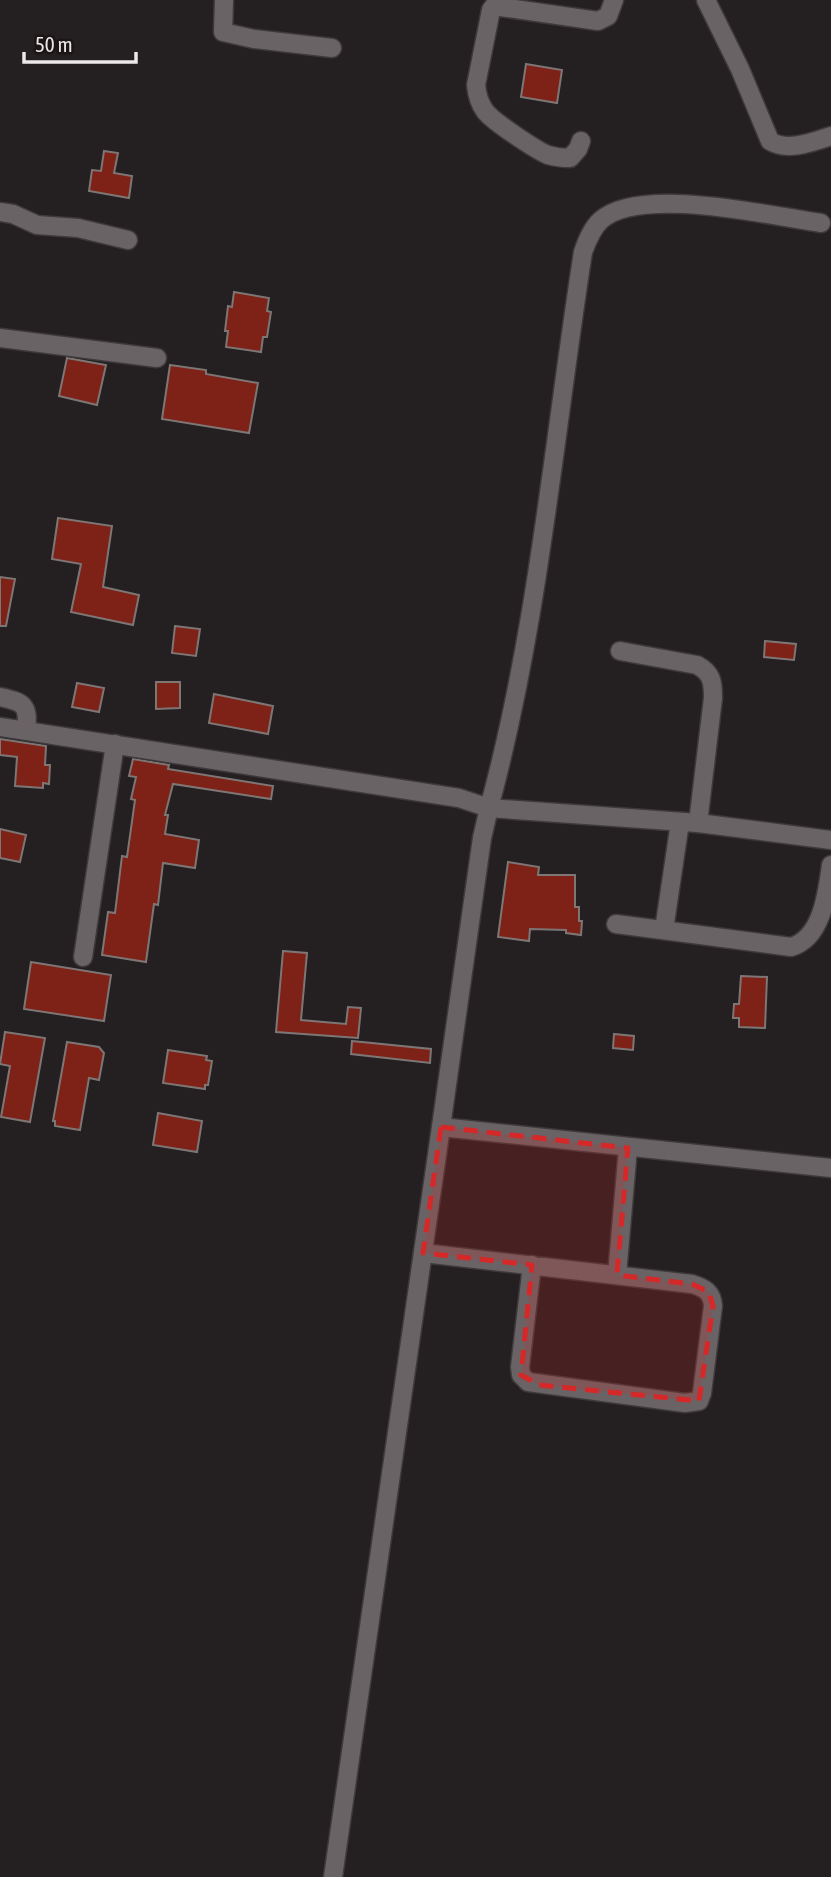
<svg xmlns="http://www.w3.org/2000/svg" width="831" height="1877" font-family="'Asap Condensed',sans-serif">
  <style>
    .building { fill: #7e2117; stroke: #7d7675; stroke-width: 2 }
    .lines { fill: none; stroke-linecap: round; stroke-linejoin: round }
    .street-casing { stroke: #3e3a3b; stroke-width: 21 }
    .street { stroke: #6a6365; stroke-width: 18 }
    .marked { fill: #d62828; fill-opacity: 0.2; stroke: #d62828; stroke-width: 5; stroke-dasharray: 14 9; stroke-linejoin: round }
  </style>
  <rect width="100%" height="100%" fill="#241f20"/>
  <g class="building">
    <path d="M 526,64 L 562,70 L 557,103 L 521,97 Z"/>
    <path d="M 104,151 L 118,153 L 114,173 L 132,176 L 129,198 L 89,191 L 92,170 L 101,171 Z"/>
    <path d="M 234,292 L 269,298 L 267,311 L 271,312 L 267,337 L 263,337 L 261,352 L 226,347 L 228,331 L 225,331 L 228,306 L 232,307 Z"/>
    <path d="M 67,358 L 106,365 L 97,405 L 59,396 Z"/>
    <path d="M 170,365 L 206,370 L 206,374 L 258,383 L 249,433 L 162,419 Z"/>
    <path d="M 58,518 L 112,526 L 103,587 L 139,595 L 133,625 L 71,612 L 81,564 L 52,559 Z"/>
    <path d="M 0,577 L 15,579 L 6,626 L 0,626 Z"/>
    <path d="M 175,626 L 200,629 L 196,656 L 172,653 Z"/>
    <path d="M 765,641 L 796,644 L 794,660 L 764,657 Z"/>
    <path d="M 156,682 L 180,682 L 180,708 L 156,709 Z"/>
    <path d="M 77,683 L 104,688 L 99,712 L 72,707 Z"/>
    <path d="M 214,694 L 273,706 L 268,734 L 209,723 Z"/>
    <path d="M 0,739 L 46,746 L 45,765 L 50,765 L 49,784 L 43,783 L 43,788 L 15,786 L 17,757 L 0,755 Z"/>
    <path d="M 133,759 L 169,765 L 168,769 L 273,786 L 271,799 L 173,784 L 165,815 L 168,815 L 165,834 L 199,840 L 195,868 L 163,863 L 158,905 L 154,904 L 146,962 L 102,955 L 108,912 L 115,913 L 122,856 L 127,857 L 135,800 L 131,799 L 136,777 L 129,776 Z"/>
    <path d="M 0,829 L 26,835 L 20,862 L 0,858 Z"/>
    <path d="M 508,862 L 539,867 L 538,875 L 575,875 L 575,907 L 579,907 L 579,921 L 582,921 L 581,935 L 566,933 L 566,930 L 530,929 L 529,941 L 498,937 Z"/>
    <path d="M 283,951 L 307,953 L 301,1020 L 346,1024 L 348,1007 L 361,1008 L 358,1038 L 276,1032 Z"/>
    <path d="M 31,962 L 111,975 L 104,1021 L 24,1009 Z"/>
    <path d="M 741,976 L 767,977 L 765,1028 L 739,1027 L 739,1018 L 733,1018 L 734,1004 L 739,1004 Z"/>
    <path d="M 5,1032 L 45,1038 L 30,1122 L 1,1117 L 10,1066 L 0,1064 Z"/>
    <path d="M 614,1034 L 634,1036 L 633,1050 L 613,1048 Z"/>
    <path d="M 352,1041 L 431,1049 L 430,1063 L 351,1054 Z"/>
    <path d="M 67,1042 L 99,1047 L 104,1053 L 99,1080 L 89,1078 L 80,1130 L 55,1126 L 55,1121 L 53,1121 Z"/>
    <path d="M 168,1050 L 207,1056 L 206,1060 L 212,1061 L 208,1085 L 205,1085 L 205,1089 L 163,1083 Z"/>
    <path d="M 158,1113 L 202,1121 L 197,1152 L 153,1145 Z"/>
  </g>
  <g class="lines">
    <g class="street-casing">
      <g id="street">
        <path d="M 224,0 L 223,32 L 254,39 L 332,48"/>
        <path d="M 706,0 L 740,69 L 770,141 C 787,152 813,142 831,136"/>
        <path d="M 581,141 L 578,149 L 570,158 C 563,158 555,157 548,155 C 536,150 492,121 485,111 C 479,103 477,95 476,85 L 491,10 L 494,6 L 598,21 L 608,16 L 614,0"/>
        <path d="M 0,212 L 13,214 L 37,225 L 78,228 L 128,240"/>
        <path d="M 821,223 C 771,216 640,185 601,220 C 592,228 587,241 583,252 C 554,437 538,628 489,808 L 698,823 L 831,840"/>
        <path d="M 0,338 L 157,358"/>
        <path d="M 620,651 L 697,665 C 712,673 713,682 713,698 L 698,823"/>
        <path d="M 0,697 C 24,702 29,705 26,730"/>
        <path d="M 0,727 L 459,798 L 489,808 L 482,838 L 441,1127 L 831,1168"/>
        <path d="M 616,924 L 791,947 C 822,938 827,894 831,865"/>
        <path d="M 664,930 L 680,822"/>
        <path d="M 83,957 L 115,744"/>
        <path d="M 423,1253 L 692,1284 C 705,1288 712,1292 713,1306 L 702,1393 L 699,1401 L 685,1403 L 528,1382 L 521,1375 L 520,1367 L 532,1265"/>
        <path d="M 617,1275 L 628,1148"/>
        <path d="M 333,1877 L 441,1127"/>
      </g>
    </g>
    <use href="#street" class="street"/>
  </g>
  <path class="marked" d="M 441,1127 L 628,1148 L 617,1275 L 692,1284 L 709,1292 L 713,1306 L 699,1401 L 539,1385 L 521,1375 L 532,1265 L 423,1253 Z"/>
  <path d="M24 52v10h112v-10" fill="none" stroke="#ece9e9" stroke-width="3.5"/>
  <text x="35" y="52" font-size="21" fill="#ece9e9" stroke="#1b1516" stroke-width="5" paint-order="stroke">50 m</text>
</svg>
